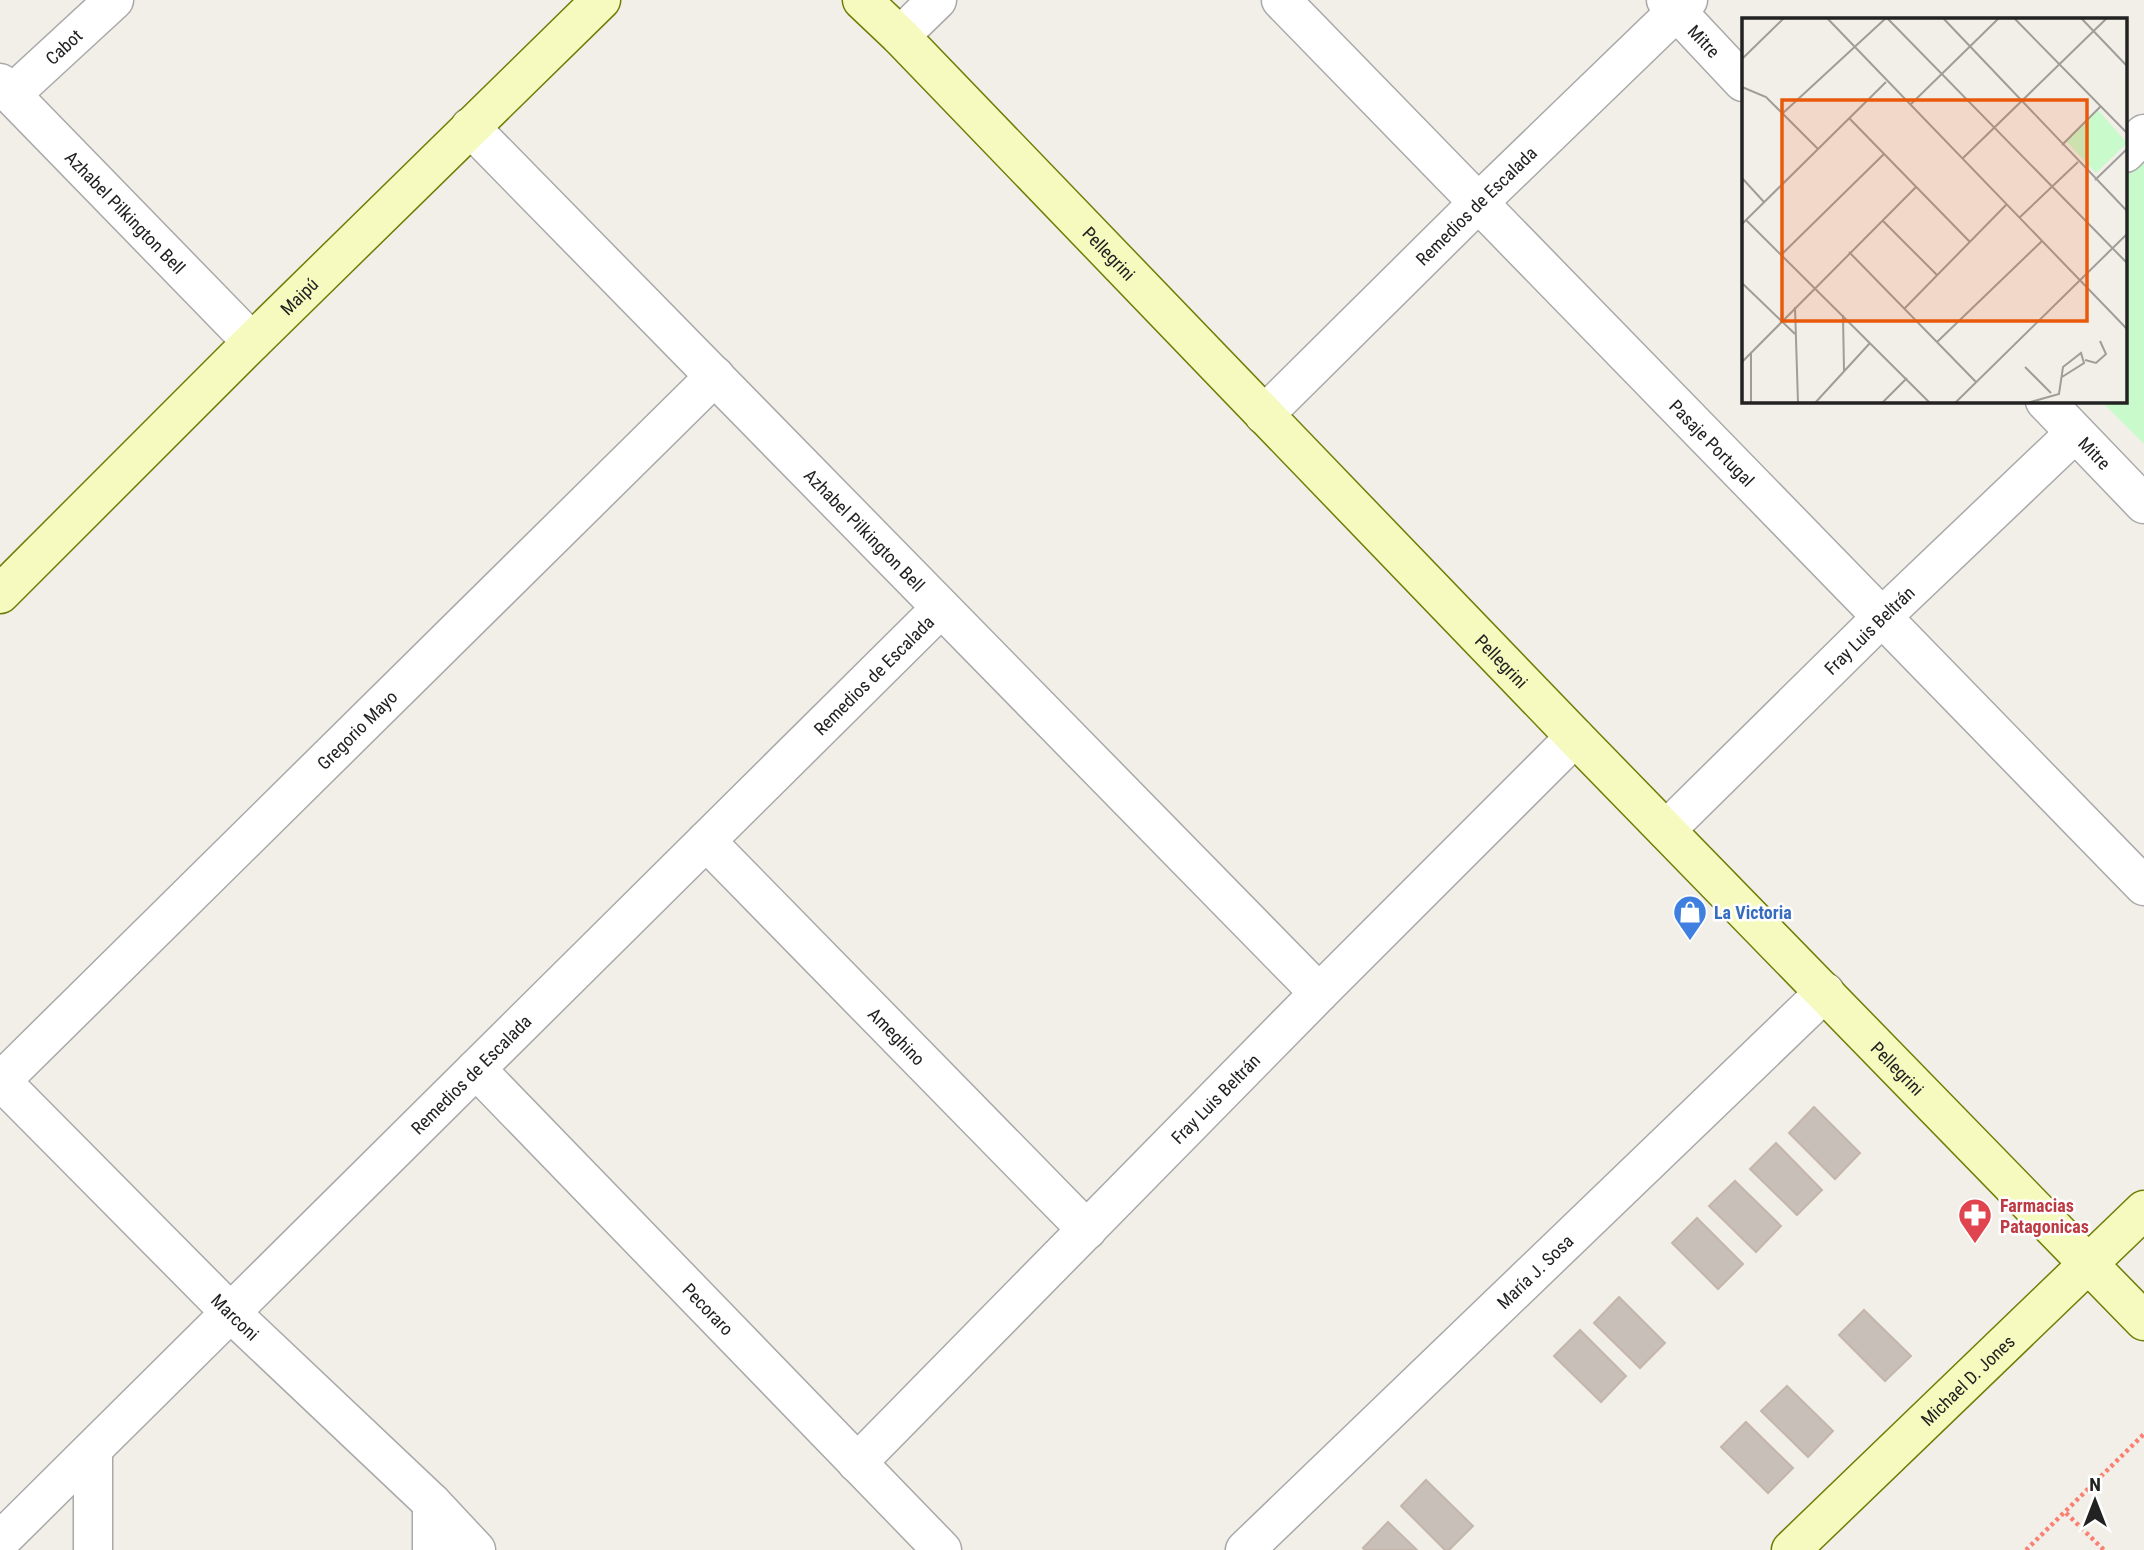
<svg xmlns="http://www.w3.org/2000/svg" width="2144" height="1550" font-family="'Roboto Condensed',sans-serif">
  <style>
    .park { fill: #c8facc }
    .building { fill: #c7bfb8; stroke: #c4b6ab; stroke-width: 2 }
    .lines { fill: none; stroke-linecap: round; stroke-linejoin: round }
    .street-casing { stroke: #a9a9a9; stroke-width: 41 }
    .secondary-casing { stroke: #707d05; stroke-width: 41 }
    .path { stroke: #fa8072; stroke-width: 4.5; stroke-dasharray: 3.5 3.5; stroke-linecap: butt }
    .street { stroke: #fff; stroke-width: 38 }
    .secondary { stroke: #f7fabf; stroke-width: 38 }
    .labels { text-anchor: middle; dominant-baseline: central; stroke-width: 5; stroke-linejoin: round; paint-order: stroke }
    .street-label { font-size: 18px; fill: #222; stroke: #fff }
    .shop-label { font-size: 18px; font-weight: bold; fill: #366cbe; stroke: #fff; text-anchor: start }
    .health-label { font-size: 18px; font-weight: bold; fill: #be3a42; stroke: #fff; text-anchor: start }
    .inset-road { fill: none; stroke: #9f9d99; stroke-width: 2 }
    .view { fill: #e8590c; fill-opacity: 0.15; stroke: #e8590c; stroke-width: 3.5 }
    .inset-edge { fill: none; stroke: #222; stroke-width: 3.5 }
  </style>
  <rect width="100%" height="100%" fill="#f2efe9"/>
  <path class="park" d="M 2144,141 L 2144,444 L 2101,401 L 2125,401 L 2125,160 Z"/>
  <g class="building">
    <path d="M 1814,1107 L 1860,1153 L 1835,1179 L 1789,1133 Z"/>
    <path d="M 1776,1143 L 1822,1190 L 1797,1215 L 1750,1169 Z"/>
    <path d="M 1735,1181 L 1781,1226 L 1756,1252 L 1709,1206 Z"/>
    <path d="M 1697,1218 L 1743,1264 L 1718,1289 L 1672,1243 Z"/>
    <path d="M 1619,1297 L 1665,1343 L 1640,1368 L 1594,1323 Z"/>
    <path d="M 1864,1310 L 1911,1356 L 1885,1381 L 1839,1335 Z"/>
    <path d="M 1580,1330 L 1626,1376 L 1601,1402 L 1554,1356 Z"/>
    <path d="M 1787,1386 L 1833,1431 L 1808,1457 L 1761,1411 Z"/>
    <path d="M 1746,1422 L 1793,1468 L 1768,1493 L 1721,1447 Z"/>
    <path d="M 1426,1480 L 1473,1526 L 1449,1550 L 1445,1550 L 1401,1506 Z"/>
    <path d="M 1388,1522 L 1417,1550 L 1365,1550 L 1363,1548 Z"/>
  </g>
  <g class="lines">
    <g class="street-casing">
      <g id="street">
        <path id="s1" d="M 1281,0 L 2144,886"/>
        <path id="s2" d="M 1666,0 L 1743,82"/>
        <path d="M 900,36 L 937,0"/>
        <path id="s3" d="M 0,83 L 252,342"/>
        <path id="s4" d="M 12,94 L 114,0"/>
        <path id="s5" d="M 470,127 L 1319,993"/>
        <path d="M 2125,153 L 2144,134"/>
        <path id="s6" d="M 2045,401 L 2144,504"/>
        <path id="s7" d="M 1264,415 L 1479,202 L 1688,0"/>
        <path id="s8" d="M 1666,830 L 1883,616 L 2075,433"/>
        <path id="s9" d="M 706,841 L 1087,1230"/>
        <path id="s10" d="M 476,1069 L 942,1550"/>
        <path id="s11" d="M 0,1080 L 230,1312 L 432,1503 L 476,1550"/>
        <path id="s12" d="M 1,1081 L 715,376"/>
        <path d="M 93,1451 L 93,1550"/>
        <path id="s13" d="M 857,1463 L 1319,993 L 1575,737"/>
        <path d="M 432,1503 L 432,1550"/>
        <path id="s14" d="M 0,1541 L 941,608"/>
        <path id="s15" d="M 1245,1550 L 1825,992"/>
      </g>
    </g>
    <g class="secondary-casing">
      <g id="secondary">
        <path id="s16" d="M 862,0 L 900,36 L 1575,737 L 2144,1321"/>
        <path id="s17" d="M 0,594 L 252,342 L 601,0"/>
        <path id="s18" d="M 1791,1550 L 2144,1210"/>
      </g>
    </g>
    <g class="path">
      <path d="M 2066,1513 L 2104,1550"/>
      <path d="M 2026,1550 L 2144,1434"/>
    </g>
    <use href="#street" class="street"/>
    <use href="#secondary" class="secondary"/>
  </g>
  <defs>
    <g id="shop-pin" transform="scale(1.75)"><path d="M0 17L-7.5 6A9.5 9.5 0 1 1 7.5 6Z" fill="#3f7fe0" stroke="#fff"/><path d="M-5-2.5h2.3a2.7 3.5 0 0 1 5.4 0H5L5.5 6h-11ZM-1.5-2.5h3a1.5 2.3 0 0 0-3 0Z" fill="#fff"/></g>
    <g id="pharmacy-pin" transform="scale(1.75)"><path d="M0 17L-7.5 6A9.5 9.5 0 1 1 7.5 6Z" fill="#e0444e" stroke="#fff"/><path d="M-2-6h4v4h4v4h-4v4h-4v-4h-4v-4h4Z" fill="#fff"/></g>
  </defs>
  <g fill-rule="evenodd">
    <use href="#shop-pin" x="1690" y="912"/>
    <use href="#pharmacy-pin" x="1975" y="1215"/>
  </g>
  <g class="labels">
    <g class="street-label">
      <text stroke="none"><textPath href="#s2" startOffset="56">Mitre</textPath></text>
      <text stroke="none"><textPath href="#s4" startOffset="70">Cabot</textPath></text>
      <text stroke="none"><textPath href="#s7" startOffset="298">Remedios de Escalada</textPath></text>
      <text stroke="none"><textPath href="#s3" startOffset="180">Azhabel Pilkington Bell</textPath></text>
      <text stroke="none"><textPath href="#s16" startOffset="354">Pellegrini</textPath></text>
      <text stroke="none"><textPath href="#s17" startOffset="422">Maipú</textPath></text>
      <text stroke="none"><textPath href="#s1" startOffset="618">Pasaje Portugal</textPath></text>
      <text stroke="none"><textPath href="#s6" startOffset="72">Mitre</textPath></text>
      <text stroke="none"><textPath href="#s5" startOffset="564">Azhabel Pilkington Bell</textPath></text>
      <text stroke="none"><textPath href="#s8" startOffset="285">Fray Luis Beltrán</textPath></text>
      <text stroke="none"><textPath href="#s16" startOffset="920">Pellegrini</textPath></text>
      <text stroke="none"><textPath href="#s14" startOffset="1230">Remedios de Escalada</textPath></text>
      <text stroke="none"><textPath href="#s12" startOffset="500">Gregorio Mayo</textPath></text>
      <text stroke="none"><textPath href="#s9" startOffset="273">Ameghino</textPath></text>
      <text stroke="none"><textPath href="#s16" startOffset="1488">Pellegrini</textPath></text>
      <text stroke="none"><textPath href="#s14" startOffset="663">Remedios de Escalada</textPath></text>
      <text stroke="none"><textPath href="#s13" startOffset="511">Fray Luis Beltrán</textPath></text>
      <text stroke="none"><textPath href="#s15" startOffset="402">María J. Sosa</textPath></text>
      <text stroke="none"><textPath href="#s10" startOffset="334">Pecoraro</textPath></text>
      <text stroke="none"><textPath href="#s11" startOffset="334">Marconi</textPath></text>
      <text stroke="none"><textPath href="#s18" startOffset="245">Michael D. Jones</textPath></text>
    </g>
    <g class="shop-label">
      <text x="1714" y="912">La Victoria</text>
    </g>
    <g class="health-label">
      <text x="2000" y="1205">Farmacias<tspan x="2000" dy="21">Patagonicas</tspan></text>
    </g>
  </g>
  <g transform="translate(1742 18)">
    <rect width="385" height="385" fill="#f2efe9"/>
    <path d="M 356,92 L 385,125 L 354,155 L 324,123 Z" fill="#c8facc"/>
    <path class="inset-road" d="M 85,0 L 385,311M 145,0 L 385,245M 201,0 L 385,193M 272,0 L 385,115M 339,0 L 385,48M 0,41 L 42,0M 0,69 L 24,79 L 76,131M 168,87 L 257,0M 41,95 L 144,0M 107,100 L 228,224M 320,127 L 359,88M 220,141 L 365,0M 0,160 L 22,184M 353,162 L 385,131M 277,200 L 336,144M 4,202 L 188,385M 140,202 L 195,257M 0,206 L 144,64M 107,234 L 234,364M 40,236 L 142,136M 0,265 L 53,316M 53,289 L 56,385M 162,291 L 264,187M 101,297 L 102,353M 195,324 L 300,223M 343,342 L 354,345 L 364,336 L 358,323M 0,344 L 174,169M 283,349 L 309,375M 9,385 L 9,335M 73,385 L 128,325M 140,385 L 165,360M 213,385 L 385,216M 285,385 L 317,376 L 321,349 L 339,335 L 342,345 L 320,359"/>
    <path class="view" d="M 40,82 L 345,82 L 345,303 L 40,303 Z"/>
    <rect width="385" height="385" class="inset-edge"/>
  </g>
  <g transform="translate(2095 1501)" stroke="#ffffff" stroke-width="5" paint-order="stroke">
  <path d="M0-5L12 26L0 18L-12 26Z" fill="#222222"/>
  <text y="-10" font-size="19" font-weight="bold" text-anchor="middle" fill="#222222">N</text>
  </g>
</svg>
